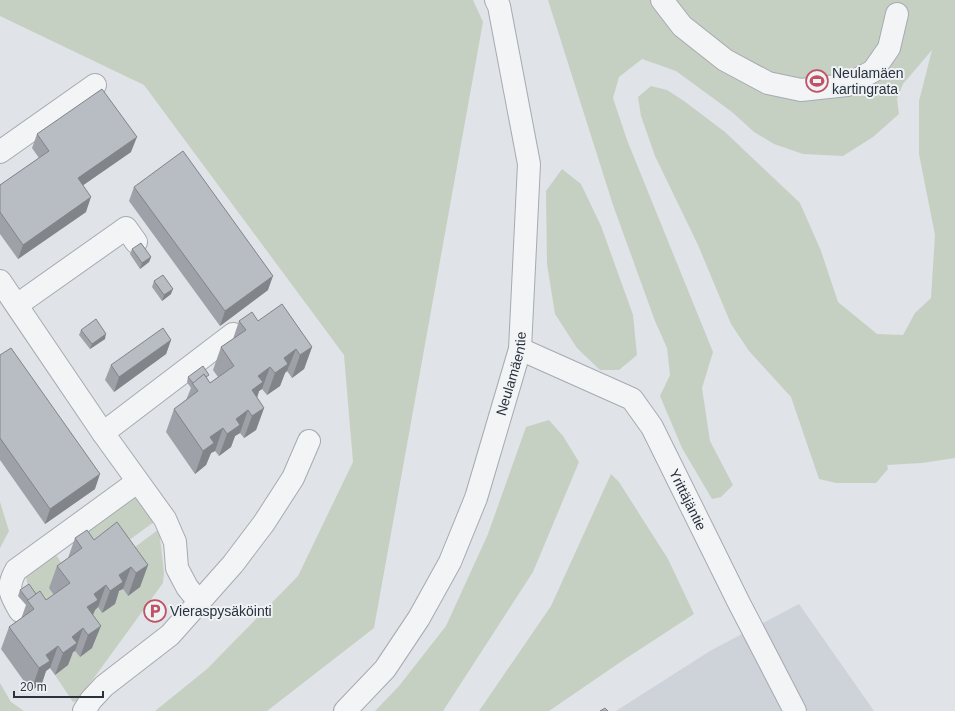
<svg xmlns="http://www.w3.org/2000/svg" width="955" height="711" font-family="Arial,sans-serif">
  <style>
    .built { fill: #ced2d9 }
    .green { fill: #c6d0c2 }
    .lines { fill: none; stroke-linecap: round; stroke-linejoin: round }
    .minor-casing { stroke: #a6aab1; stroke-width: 24 }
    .minor { stroke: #f2f4f6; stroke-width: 22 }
    .wall { fill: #9ea2a8 }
    .shaded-wall { fill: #818488 }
    .building { fill: #b8bcc3; stroke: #818488 }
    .labels { text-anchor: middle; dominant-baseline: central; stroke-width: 4; stroke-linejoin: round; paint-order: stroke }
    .poi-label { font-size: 14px; fill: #2a323d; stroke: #eff2f5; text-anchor: start }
    .street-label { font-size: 14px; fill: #2a323d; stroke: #eff2f5 }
  </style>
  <rect width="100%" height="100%" fill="#e0e3e7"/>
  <path class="built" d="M 799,604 L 874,711 L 616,711 L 710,651 Z"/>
  <g class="green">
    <path d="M 0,0 L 473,0 L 483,22 L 374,628 L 267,711 L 155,711 L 207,669 L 298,576 L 353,462 L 344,355 L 144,85 L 0,16 Z"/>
    <path d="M 548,0 L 955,0 L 955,458 L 922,463 L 887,465 L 888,469 L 876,483 L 836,483 L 819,479 L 791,397 L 749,351 L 731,324 L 698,245 L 655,156 L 641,116 L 638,97 L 651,86 L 667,90 L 684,101 L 725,132 L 800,203 L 821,251 L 838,302 L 877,334 L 903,335 L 915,313 L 931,298 L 935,235 L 919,154 L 919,101 L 932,50 L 903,84 L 897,99 L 899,114 L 873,137 L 843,156 L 803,154 L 774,144 L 754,132 L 732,112 L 676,71 L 642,59 L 619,77 L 613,98 L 627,140 L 713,352 L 702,388 L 710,441 L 733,485 L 721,497 L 712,499 L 682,448 L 660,396 L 670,375 L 667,348 L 655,321 L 613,205 Z"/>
    <path d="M 562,169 L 581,184 L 601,226 L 633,315 L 637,355 L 619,370 L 600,370 L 577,348 L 555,314 L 547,264 L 546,191 Z"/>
    <path d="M 549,420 L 563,436 L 579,462 L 533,572 L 443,711 L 375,711 L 399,686 L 446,626 L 488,534 L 526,427 Z"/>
    <path d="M 611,474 L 619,482 L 668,559 L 694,614 L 622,661 L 549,711 L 479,711 L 551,606 Z"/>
    <path d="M 131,496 L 138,500 L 154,522 L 114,551 L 86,562 L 84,528 Z"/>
    <path d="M 0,502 L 9,531 L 0,548 Z"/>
    <path d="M 159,529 L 164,573 L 163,583 L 88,686 L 77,701 L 73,702 L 55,675 L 68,665 L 64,659 L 75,651 L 80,657 L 86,616 L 98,607 L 102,613 L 115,604 L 111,598 L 123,589 L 128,596 L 119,559 Z"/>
    <path d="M 54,552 L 69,574 L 62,606 L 38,623 L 26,578 L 28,571 Z"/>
    <path d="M 0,683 L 11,702 L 24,711 L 0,711 Z"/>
  </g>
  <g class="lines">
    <g class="minor-casing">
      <g id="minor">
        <path d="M 662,0 L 682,26 L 725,60 L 768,83 L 801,90 L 847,85 L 873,71 L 889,48 L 897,14"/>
        <path d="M 0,152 L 95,85"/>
        <path d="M 0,281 L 103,433 L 165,519 L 175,542 L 177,568 L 187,587 L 199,602"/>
        <path d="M 17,305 L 126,228 L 136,242"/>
        <path id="s1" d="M 520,349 L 632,399 L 652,427 L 739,603 L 795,711"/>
        <path d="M 103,433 L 233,334"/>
        <path d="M 20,611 C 10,594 6,588 16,570 L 137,482"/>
        <path d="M 84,711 L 91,700 L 104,686 L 170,635 L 233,564 L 264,523 L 293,478 L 309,441"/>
        <path id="s2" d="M 345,711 L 385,669 L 419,618 L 450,562 L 476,498 L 520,349 L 529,164 L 499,6 L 496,0"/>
      </g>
    </g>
    <use href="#minor" class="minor"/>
  </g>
  <g class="wall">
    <path d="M 37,134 L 131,152 L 83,185 L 86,212 L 18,259 L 0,234 L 0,185 L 39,158 L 32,148 Z"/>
    <path d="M 134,187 L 268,290 L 220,326 L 129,201 Z"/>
    <path d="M 132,249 L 151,257 L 149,262 L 140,269 L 130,254 Z"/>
    <path d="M 154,281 L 171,294 L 162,301 L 152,287 Z"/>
    <path d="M 239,321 L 258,321 L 312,347 L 304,369 L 292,378 L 287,371 L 285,373 L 280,386 L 267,395 L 262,389 L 259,391 L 257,398 L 264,408 L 256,430 L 244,438 L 240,433 L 235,436 L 231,447 L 219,456 L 215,451 L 211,453 L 206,465 L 195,474 L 166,432 L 174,409 L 186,400 L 191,388 L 187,382 L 188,377 L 207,378 L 210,383 L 218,377 L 213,370 L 221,347 L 233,339 Z"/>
    <path d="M 81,330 L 105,339 L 90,349 L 79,335 Z"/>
    <path d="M 171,340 L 166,354 L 114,392 L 105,380 L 111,365 Z"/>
    <path d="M 0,355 L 95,489 L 45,524 L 0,460 Z"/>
    <path d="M 75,538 L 94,540 L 148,565 L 140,587 L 128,596 L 123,589 L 119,591 L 115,604 L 102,613 L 98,607 L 95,610 L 93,615 L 92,648 L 80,657 L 75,651 L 73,652 L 68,665 L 55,675 L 50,668 L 46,671 L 42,683 L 31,691 L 1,649 L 9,627 L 21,619 L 26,605 L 18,596 L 20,590 L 36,594 L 46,600 L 54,595 L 49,588 L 57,566 L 68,558 Z"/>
  </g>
  <g class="shaded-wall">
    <path d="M 137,137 L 131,152 L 72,193 L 78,178 Z"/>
    <path d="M 91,197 L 86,212 L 18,259 L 23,245 Z"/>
    <path d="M 151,257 L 149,262 L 140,269 L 142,263 Z"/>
    <path d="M 273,276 L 268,290 L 220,326 L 225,311 Z"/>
    <path d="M 173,289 L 171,294 L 162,301 L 164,295 Z"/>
    <path d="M 106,334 L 105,339 L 90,349 L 92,344 Z"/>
    <path d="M 171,340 L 166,354 L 114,392 L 119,377 Z"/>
    <path d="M 312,347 L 304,369 L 292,378 L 300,355 Z"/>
    <path d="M 296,349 L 287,371 L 285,373 L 280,386 L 267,395 L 275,373 L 284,358 Z"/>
    <path d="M 270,367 L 262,389 L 259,391 L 255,404 L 252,390 L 258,376 Z"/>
    <path d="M 264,408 L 256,430 L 244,438 L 252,416 Z"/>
    <path d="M 248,410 L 240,433 L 235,436 L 231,447 L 219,456 L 227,434 L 236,419 Z"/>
    <path d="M 223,428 L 215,451 L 211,453 L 206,465 L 195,474 L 203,451 L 210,437 Z"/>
    <path d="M 100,474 L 95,489 L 45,524 L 50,509 Z"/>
    <path d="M 148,565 L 140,587 L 128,596 L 136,573 Z"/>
    <path d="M 131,567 L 123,589 L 119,591 L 115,604 L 102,613 L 110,591 L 119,575 Z"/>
    <path d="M 106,585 L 98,607 L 95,610 L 90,622 L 87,607 L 94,594 Z"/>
    <path d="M 101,626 L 92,648 L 80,657 L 88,635 Z"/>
    <path d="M 83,628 L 75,651 L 73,652 L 68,665 L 55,675 L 63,653 L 72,637 Z"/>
    <path d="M 58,646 L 50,668 L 46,671 L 42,683 L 31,691 L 39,668 L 46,655 Z"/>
  </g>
  <g class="building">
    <path d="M 102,89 L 137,137 L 78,178 L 91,197 L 23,245 L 0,212 L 0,185 L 49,151 L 37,134 Z"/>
    <path d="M 183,151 L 273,276 L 225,311 L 134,187 Z"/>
    <path d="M 141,243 L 151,257 L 142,263 L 132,249 Z"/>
    <path d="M 163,275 L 173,289 L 164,295 L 154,281 Z"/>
    <path d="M 282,304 L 312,347 L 300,355 L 296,349 L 284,358 L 288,364 L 275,373 L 270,367 L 258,376 L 263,382 L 252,390 L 264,408 L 252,416 L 248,410 L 236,419 L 240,425 L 227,434 L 223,428 L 210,437 L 214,443 L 203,451 L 174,409 L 198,391 L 192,383 L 204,374 L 210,383 L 234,366 L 221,347 L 246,330 L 239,321 L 252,312 L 258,321 Z"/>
    <path d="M 96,319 L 106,334 L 92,344 L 81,330 Z"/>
    <path d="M 163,328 L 171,340 L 119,377 L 111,365 Z"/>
    <path d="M 11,348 L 100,474 L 50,509 L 0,438 L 0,355 Z"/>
    <path d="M 203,366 L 209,375 L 206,377 L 204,374 L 193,383 L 188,377 Z"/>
    <path d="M 117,522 L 148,565 L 136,573 L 131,567 L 119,575 L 123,582 L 110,591 L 106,585 L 94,594 L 98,600 L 87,607 L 101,626 L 88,635 L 83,628 L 72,637 L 77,643 L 63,653 L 58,646 L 46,655 L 50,661 L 39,668 L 9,627 L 34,609 L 27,600 L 40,591 L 46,600 L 70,583 L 57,566 L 82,548 L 75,538 L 87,530 L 94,540 Z"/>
    <path d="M 29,584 L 36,594 L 28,600 L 20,590 Z"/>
    <path d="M 605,708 L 608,711 L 600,711 Z"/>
  </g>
  <defs>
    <g id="stadium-ring" transform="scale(1.15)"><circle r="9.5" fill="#eff2f5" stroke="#bf5265" stroke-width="1.5"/><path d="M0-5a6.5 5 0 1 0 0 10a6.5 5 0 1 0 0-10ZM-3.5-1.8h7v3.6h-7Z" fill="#bf5265"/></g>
    <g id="parking-ring" transform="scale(1.15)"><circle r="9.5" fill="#eff2f5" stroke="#bf5265" stroke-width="1.5"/><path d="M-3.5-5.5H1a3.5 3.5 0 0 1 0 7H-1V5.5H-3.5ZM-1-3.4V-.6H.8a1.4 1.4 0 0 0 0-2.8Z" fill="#bf5265"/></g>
  </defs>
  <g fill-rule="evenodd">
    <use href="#stadium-ring" x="817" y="81"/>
    <use href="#parking-ring" x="155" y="611"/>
  </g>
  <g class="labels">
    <g class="poi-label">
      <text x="832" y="73">Neulamäen<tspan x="832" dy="16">kartingrata</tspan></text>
      <text x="170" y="611">Vieraspysäköinti</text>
    </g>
    <g class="street-label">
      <text stroke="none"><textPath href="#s2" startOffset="382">Neulamäentie</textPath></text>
      <text stroke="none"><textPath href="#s1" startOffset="238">Yrittäjäntie</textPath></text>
    </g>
  </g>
  <path d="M14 691v6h89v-6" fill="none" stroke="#2a323d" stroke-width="2"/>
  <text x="20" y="691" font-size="12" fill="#2a323d" stroke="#eff2f5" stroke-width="3" paint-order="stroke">20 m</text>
</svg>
